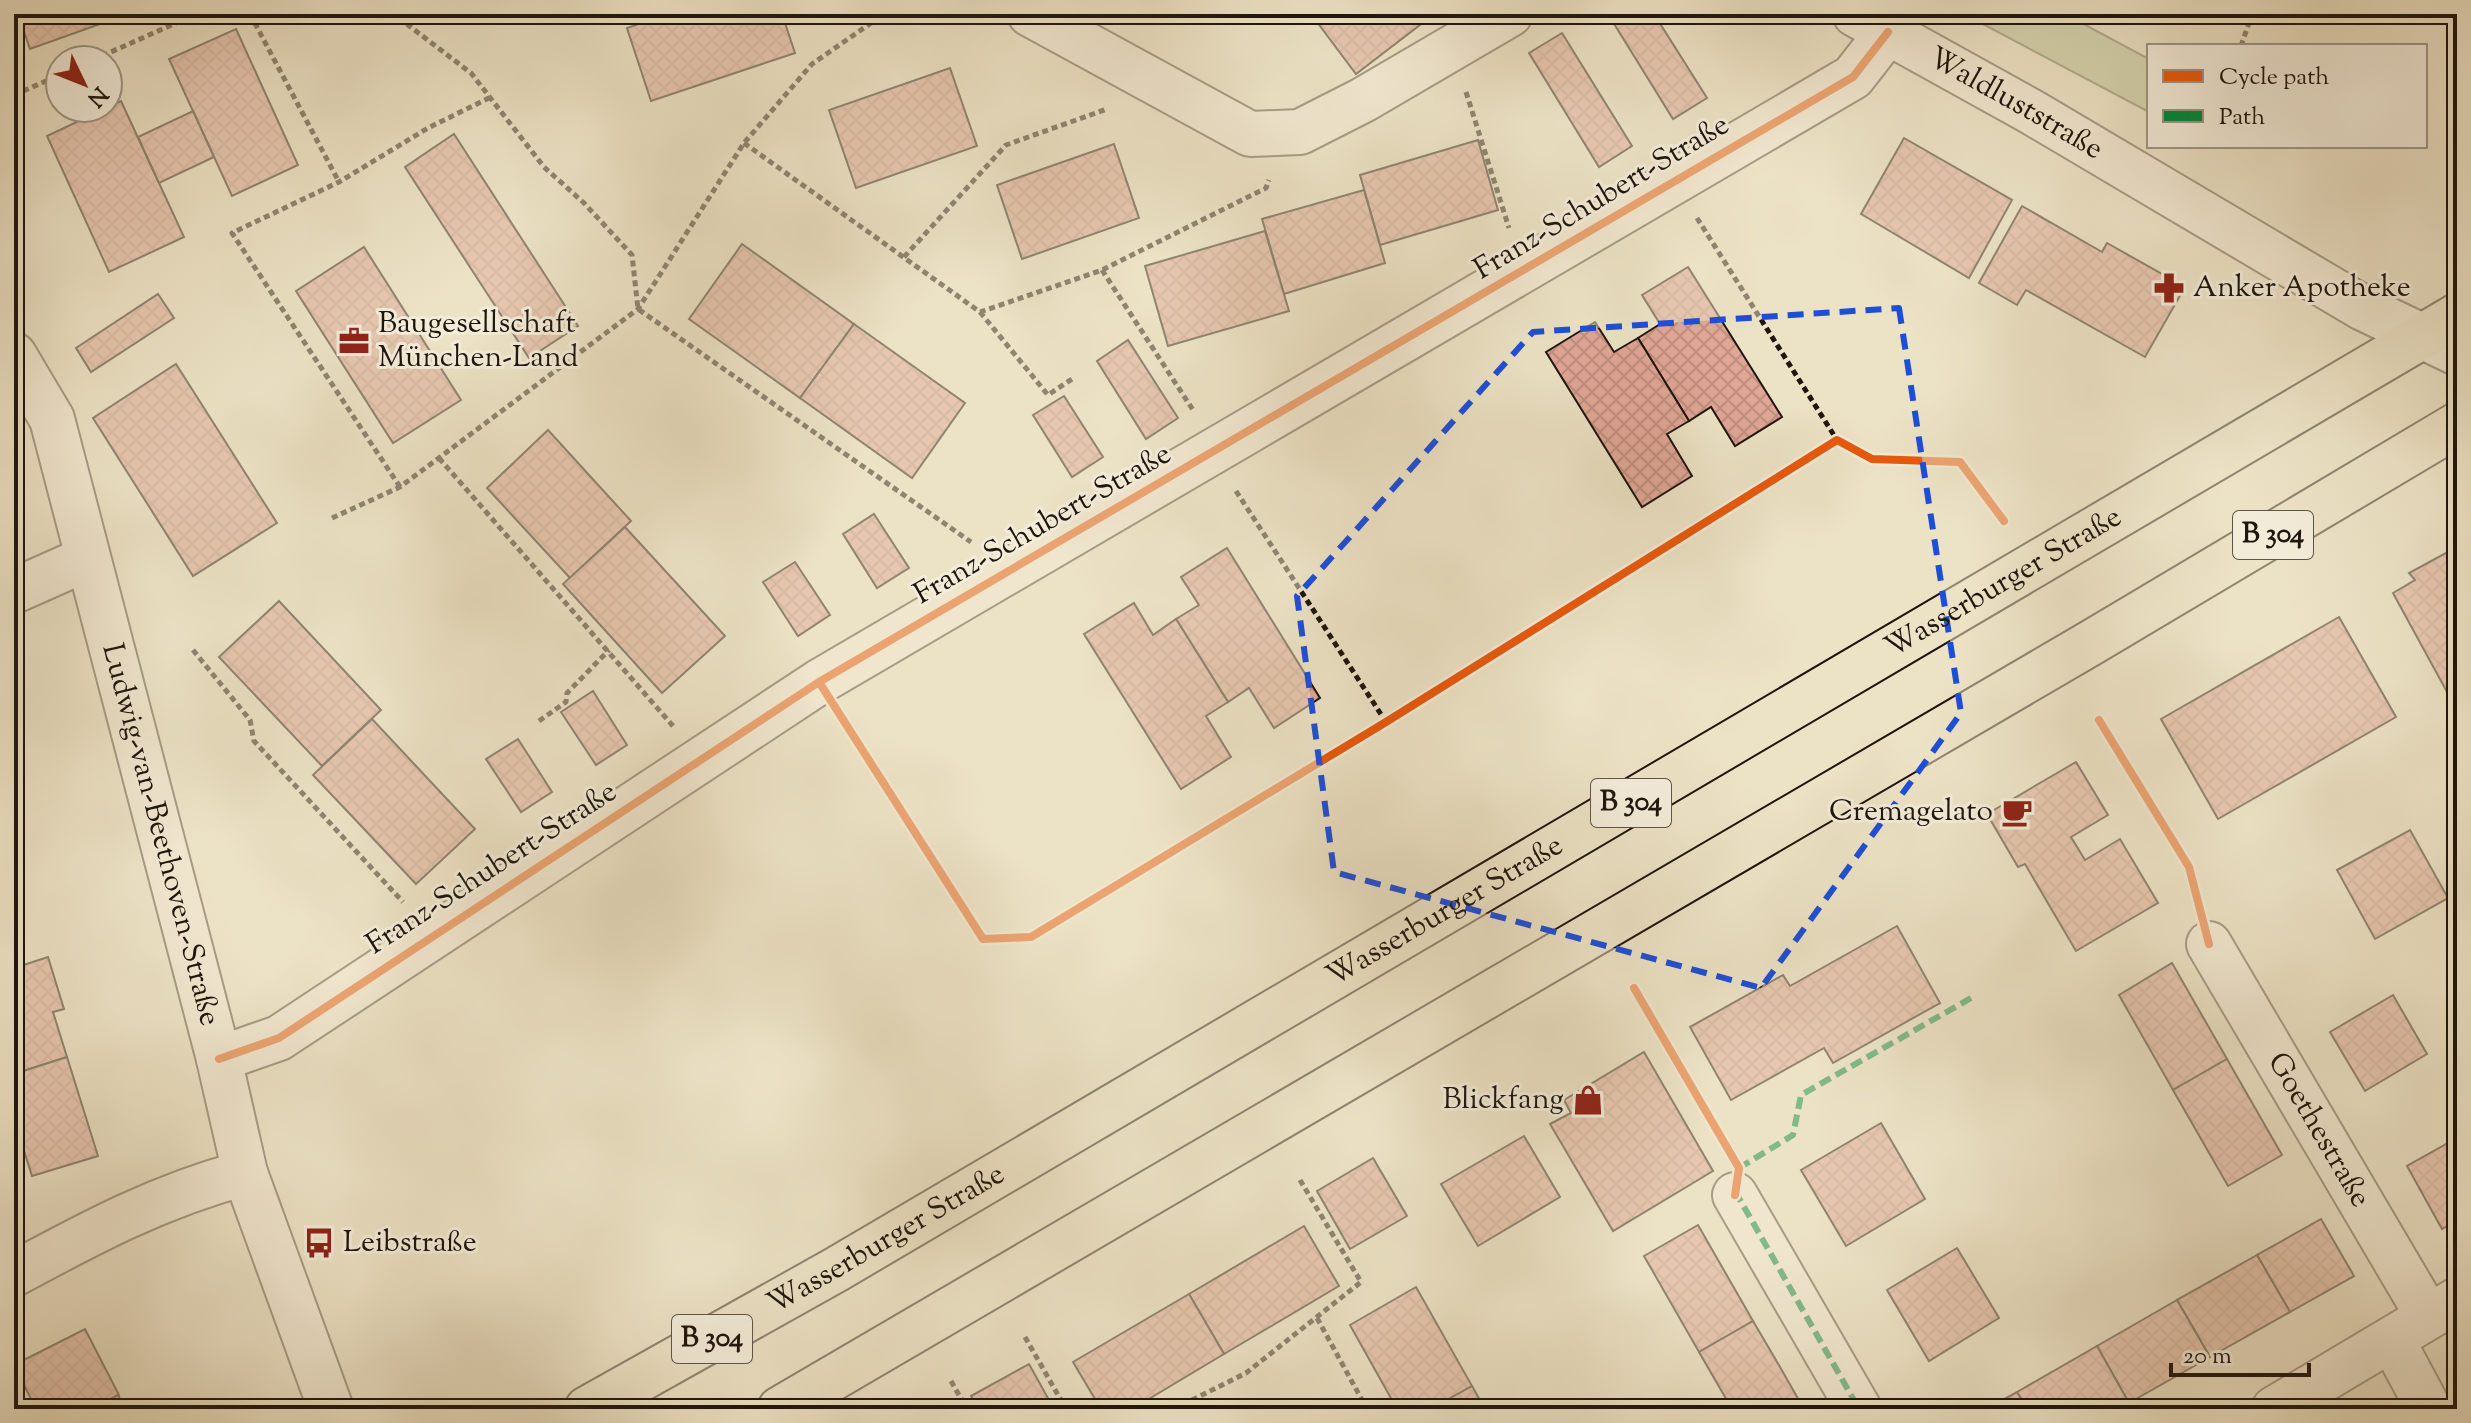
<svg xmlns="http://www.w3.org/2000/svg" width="2471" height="1423" font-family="'Sorts Mill Goudy',serif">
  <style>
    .pitch { fill: #b8c394; stroke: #6b6c50; stroke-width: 2 }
    .building { fill: url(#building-cross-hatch); stroke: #1e150c; stroke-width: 2 }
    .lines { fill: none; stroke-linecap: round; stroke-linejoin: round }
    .minor-casing { stroke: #52483a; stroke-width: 48 }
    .major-casing { stroke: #1e150c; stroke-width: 48 }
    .path { stroke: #1e150c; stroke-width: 5; stroke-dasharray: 6 4; stroke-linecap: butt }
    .minor { stroke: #f3ecd9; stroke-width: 44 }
    .major { stroke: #ece2c5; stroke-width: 44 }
    .quiet { stroke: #00873e; stroke-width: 6; stroke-dasharray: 12 6; stroke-linecap: butt }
    .cycleway-casing { stroke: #f3ecd9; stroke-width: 13 }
    .cycleway { stroke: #e8590c; stroke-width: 8 }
    .marked { fill: none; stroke: #1d4ed8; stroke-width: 6; stroke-dasharray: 16 10; stroke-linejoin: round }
    .labels { text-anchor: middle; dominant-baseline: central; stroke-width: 6; stroke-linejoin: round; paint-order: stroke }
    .shield { fill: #f3ecd9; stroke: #5e564a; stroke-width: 2 }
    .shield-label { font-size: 28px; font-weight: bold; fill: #1e150c }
    .street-label { font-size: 30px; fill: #1e150c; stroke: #f3ecd9 }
    .poi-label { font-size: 30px; fill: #1e150c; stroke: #f3ecd9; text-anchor: start }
  </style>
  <defs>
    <pattern id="building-cross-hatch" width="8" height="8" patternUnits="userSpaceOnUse" patternTransform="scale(2)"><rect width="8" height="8" fill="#e0a696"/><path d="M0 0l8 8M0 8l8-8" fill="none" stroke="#c08e80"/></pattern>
  </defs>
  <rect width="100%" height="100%" fill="#ece2c5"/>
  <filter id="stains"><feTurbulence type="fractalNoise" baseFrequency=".0025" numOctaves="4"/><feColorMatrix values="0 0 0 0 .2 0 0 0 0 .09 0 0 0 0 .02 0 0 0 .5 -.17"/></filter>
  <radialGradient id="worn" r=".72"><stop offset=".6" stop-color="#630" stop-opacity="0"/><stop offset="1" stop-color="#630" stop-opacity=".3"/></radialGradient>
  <path class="pitch" d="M 1964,14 L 2065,14 L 2149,59 L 2149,112 Z"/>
  <g class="building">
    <path d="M 18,14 L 128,14 L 30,49 Z"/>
    <path d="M 667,14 L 782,14 L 795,53 L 651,101 L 627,28 Z"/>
    <path d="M 1311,14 L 1426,14 L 1429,18 L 1356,74 Z"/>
    <path d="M 1608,14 L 1654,14 L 1707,98 L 1673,119 Z"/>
    <path d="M 2347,14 L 2367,14 L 2358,24 Z"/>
    <path d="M 236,29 L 298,165 L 232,196 L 169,59 Z"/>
    <path d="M 1562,33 L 1632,146 L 1599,167 L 1529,53 Z"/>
    <path d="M 950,68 L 977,146 L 856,188 L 829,110 Z"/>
    <path d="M 121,101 L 184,237 L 109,272 L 47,136 Z"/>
    <path d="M 193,111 L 214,157 L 159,183 L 138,137 Z"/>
    <path d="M 2457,120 L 2457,141 L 2447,126 Z"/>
    <path d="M 454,134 L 578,326 L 529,358 L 405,167 Z"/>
    <path d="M 1904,138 L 2012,200 L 1969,278 L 1861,214 Z"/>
    <path d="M 1478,140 L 1498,210 L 1380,245 L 1360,175 Z"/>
    <path d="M 1114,144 L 1139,218 L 1022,259 L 997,185 Z"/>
    <path d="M 1364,190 L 1385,263 L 1284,294 L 1262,219 Z"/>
    <path d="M 2022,206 L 2102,252 L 2107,243 L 2185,287 L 2145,357 L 2026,290 L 2017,305 L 1979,283 Z"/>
    <path d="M 1265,231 L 1289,311 L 1168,346 L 1145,266 Z"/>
    <path d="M 742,244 L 854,324 L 800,398 L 689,319 Z"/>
    <path d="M 364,247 L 461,400 L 393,443 L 296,291 Z"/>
    <path d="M 1688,267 L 1782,417 L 1735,446 L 1711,407 L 1689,421 L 1638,338 L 1660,324 L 1642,295 Z"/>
    <path d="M 158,294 L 174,318 L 91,372 L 76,348 Z"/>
    <path d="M 1595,322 L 1614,352 L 1638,338 L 1689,421 L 1667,434 L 1692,476 L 1642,507 L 1546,352 Z"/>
    <path d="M 854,324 L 965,403 L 912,478 L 800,398 Z"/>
    <path d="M 1128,340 L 1178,418 L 1146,439 L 1097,361 Z"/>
    <path d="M 176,364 L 277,523 L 193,576 L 93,418 Z"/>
    <path d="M 1064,396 L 1103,457 L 1072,477 L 1033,415 Z"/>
    <path d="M 548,430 L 631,521 L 570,578 L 487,488 Z"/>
    <path d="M 874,514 L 909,568 L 877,588 L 843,534 Z"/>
    <path d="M 625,527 L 725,636 L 662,693 L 563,584 Z"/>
    <path d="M 2457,547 L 2457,687 L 2447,692 L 2393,593 L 2415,580 L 2409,573 Z"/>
    <path d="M 1227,548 L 1320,698 L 1274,728 L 1249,688 L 1228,702 L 1176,619 L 1199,605 L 1181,577 Z"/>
    <path d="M 795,562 L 830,615 L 798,636 L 763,582 Z"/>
    <path d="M 279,601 L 381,710 L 322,766 L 219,657 Z"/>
    <path d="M 1134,603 L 1153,635 L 1176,619 L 1228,702 L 1206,716 L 1231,757 L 1181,789 L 1084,634 Z"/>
    <path d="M 2339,617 L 2396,717 L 2218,819 L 2161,719 Z"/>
    <path d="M 593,691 L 627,745 L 596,765 L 561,712 Z"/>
    <path d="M 372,719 L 475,829 L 416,884 L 313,775 Z"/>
    <path d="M 518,739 L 552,792 L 521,812 L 486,759 Z"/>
    <path d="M 2076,762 L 2108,815 L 2071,837 L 2085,860 L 2120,839 L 2158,903 L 2076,951 L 2025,864 L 2018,867 L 1987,814 Z"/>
    <path d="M 2410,830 L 2448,898 L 2375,939 L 2337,870 Z"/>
    <path d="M 1897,926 L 1940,1003 L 1833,1063 L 1824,1048 L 1731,1100 L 1690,1027 L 1783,975 L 1790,986 Z"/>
    <path d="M 48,957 L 64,1009 L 53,1012 L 67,1057 L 14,1074 L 14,968 Z"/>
    <path d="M 2172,963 L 2227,1059 L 2173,1090 L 2119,995 Z"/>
    <path d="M 2393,995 L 2427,1054 L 2365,1091 L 2330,1032 Z"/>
    <path d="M 1644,1052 L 1713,1171 L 1613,1231 L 1550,1124 L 1571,1113 L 1564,1100 Z"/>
    <path d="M 67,1057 L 98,1156 L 32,1176 L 14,1119 L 14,1074 Z"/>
    <path d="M 2227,1059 L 2282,1155 L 2228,1186 L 2173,1090 Z"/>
    <path d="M 1881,1123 L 1925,1199 L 1846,1246 L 1801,1170 Z"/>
    <path d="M 1524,1136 L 1560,1197 L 1478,1246 L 1441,1184 Z"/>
    <path d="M 2457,1138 L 2457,1220 L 2442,1229 L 2407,1166 Z"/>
    <path d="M 1373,1158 L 1407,1216 L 1350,1249 L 1317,1191 Z"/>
    <path d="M 2321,1219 L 2354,1276 L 2290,1312 L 2257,1255 Z"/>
    <path d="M 1698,1225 L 1753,1321 L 1699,1352 L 1644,1256 Z"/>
    <path d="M 1304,1226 L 1339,1286 L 1224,1354 L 1189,1294 Z"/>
    <path d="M 1957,1248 L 1999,1318 L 1929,1361 L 1887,1290 Z"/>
    <path d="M 2257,1255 L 2290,1312 L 2210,1357 L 2177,1300 Z"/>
    <path d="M 1416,1287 L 1472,1386 L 1431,1409 L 1397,1409 L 1350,1325 Z"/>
    <path d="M 1189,1294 L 1224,1354 L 1132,1409 L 1101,1409 L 1073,1362 Z"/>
    <path d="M 2177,1300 L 2210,1357 L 2129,1403 L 2097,1346 Z"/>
    <path d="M 1753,1321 L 1780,1367 L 1804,1409 L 1732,1409 L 1699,1352 Z"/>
    <path d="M 85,1329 L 119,1395 L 91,1409 L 36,1409 L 14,1365 Z"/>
    <path d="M 2097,1346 L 2129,1403 L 2119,1409 L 2027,1409 L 2017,1392 Z"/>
    <path d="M 1029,1364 L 1054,1409 L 978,1409 L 971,1396 Z"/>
    <path d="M 1472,1386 L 1485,1409 L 1431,1409 Z"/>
    <path d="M 2017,1392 L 2027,1409 L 1986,1409 Z"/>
    <path d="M 118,1395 L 125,1409 L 91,1409 Z"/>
  </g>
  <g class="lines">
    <g class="minor-casing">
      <g id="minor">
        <path d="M 1030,14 L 1250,134 L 1300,132 L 1363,100 L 1510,14"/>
        <path id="s1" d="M 1855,14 L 2030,111 L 2363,308 L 2457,353"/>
        <path id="s2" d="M 14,355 L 52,419 L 219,1059 L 245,1173 L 331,1409"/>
        <path d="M 14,591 L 86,559"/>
        <path id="s3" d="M 2209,944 L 2428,1316"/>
        <path d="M 219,1059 L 279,1038 L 819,682 L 1853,77 L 1888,32"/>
        <path d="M 1735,1195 L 1859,1409"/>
        <path d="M 14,1274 C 92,1232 159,1196 245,1173"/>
        <path d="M 2392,1340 L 2429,1409"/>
        <path d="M 2274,1409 L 2457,1300"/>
      </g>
    </g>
    <g class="major-casing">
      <g id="major">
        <path id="s4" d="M 587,1409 L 837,1269 L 2457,316"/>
        <path d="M 780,1409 L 2089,644 L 2457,425"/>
      </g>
    </g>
    <g class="path">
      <path d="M 250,14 L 339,182"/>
      <path d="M 404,14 L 408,25 L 471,73 L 544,167 L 584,203 L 632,255 L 638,309 L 971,542"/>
      <path d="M 2241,46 L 2252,14"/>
      <path d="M 93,60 L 196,14"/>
      <path d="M 1466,92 L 1509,228"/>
      <path d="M 14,95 L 60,75"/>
      <path d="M 744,143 L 980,312 L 1102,270 L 1266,188 L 1269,180"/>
      <path d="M 1697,218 L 1837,440"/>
      <path d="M 904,257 L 1006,145 L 1107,109"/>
      <path d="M 1102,270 L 1193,410"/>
      <path d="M 980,312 L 1048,395 L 1072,379"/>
      <path d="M 439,458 L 673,726"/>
      <path d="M 400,487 L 232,233 L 339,182 L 428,128 L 491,97"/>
      <path d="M 1236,491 L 1386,722"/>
      <path d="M 332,518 L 400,487 L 638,309 L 744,143 L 812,64 L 884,14"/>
      <path d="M 193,650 L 250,720 L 254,741 L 403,902"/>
      <path d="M 539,721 L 566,702 L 567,693 L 609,650"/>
      <path d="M 1317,1318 L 1367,1409"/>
      <path d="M 1025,1337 L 1066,1409"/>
      <path d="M 951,1381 L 967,1409"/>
      <path d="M 1174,1409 L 1246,1373 L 1361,1282 L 1300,1180"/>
    </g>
    <use href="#minor" class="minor"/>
    <use href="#major" class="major"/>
    <g class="quiet">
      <path d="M 1739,1168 L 1793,1135 L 1801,1095 L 1971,998"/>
      <path d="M 1735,1191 L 1859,1409"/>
    </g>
    <g class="cycleway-casing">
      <g id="cycleway">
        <path d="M 819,682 L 983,939 L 1031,937 L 1386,722 L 1837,440 L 1872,459 L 1960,462 L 2004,521"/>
        <path d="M 2099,720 L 2189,867 L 2209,944"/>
        <path d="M 1634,988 L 1739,1168 L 1735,1195"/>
        <path d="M 219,1059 L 279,1038 L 819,682 L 1853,77 L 1888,32"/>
      </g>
    </g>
    <use href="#cycleway" class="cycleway"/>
  </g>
  <path d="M0 0H2471V1423H0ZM 1899,308 L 1961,713 L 1761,988 L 1334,872 L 1297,596 L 1533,332 Z" fill="#ece2c5" fill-opacity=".55" fill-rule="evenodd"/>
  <path class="marked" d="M 1899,308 L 1961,713 L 1761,988 L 1334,872 L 1297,596 L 1533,332 Z"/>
  <defs>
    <g id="pharmacy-bare" transform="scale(2.4)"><path d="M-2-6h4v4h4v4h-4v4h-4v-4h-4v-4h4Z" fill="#8f2418" stroke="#f3ecd9" stroke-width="2.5" paint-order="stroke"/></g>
    <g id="office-bare" transform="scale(2.4)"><path d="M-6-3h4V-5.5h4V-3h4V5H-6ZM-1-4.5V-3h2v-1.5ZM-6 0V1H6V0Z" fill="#8f2418" stroke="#f3ecd9" stroke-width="2.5" paint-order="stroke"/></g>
    <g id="cafe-bare" transform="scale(2.4)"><path d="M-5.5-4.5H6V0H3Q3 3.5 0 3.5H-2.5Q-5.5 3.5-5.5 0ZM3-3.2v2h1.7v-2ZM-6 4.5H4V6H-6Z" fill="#8f2418" stroke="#f3ecd9" stroke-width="2.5" paint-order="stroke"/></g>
    <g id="shop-bare" transform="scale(2.4)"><path d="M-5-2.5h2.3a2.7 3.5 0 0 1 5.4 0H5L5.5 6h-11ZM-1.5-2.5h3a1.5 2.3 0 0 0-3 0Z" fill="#8f2418" stroke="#f3ecd9" stroke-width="2.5" paint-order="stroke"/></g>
    <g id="bus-bare" transform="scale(2.4)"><path d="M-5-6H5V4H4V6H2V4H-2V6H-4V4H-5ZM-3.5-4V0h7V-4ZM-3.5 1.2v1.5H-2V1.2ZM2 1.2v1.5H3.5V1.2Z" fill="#8f2418" stroke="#f3ecd9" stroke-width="2.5" paint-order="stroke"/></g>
  </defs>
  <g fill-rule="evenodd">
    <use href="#pharmacy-bare" x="2169" y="288"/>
    <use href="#office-bare" x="354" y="341"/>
    <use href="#cafe-bare" x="2017" y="812"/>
    <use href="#shop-bare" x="1588" y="1100"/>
    <use href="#bus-bare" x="319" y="1243"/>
  </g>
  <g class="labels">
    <g class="shield">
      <rect x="2233" y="511" width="80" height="48" rx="6"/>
      <rect x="1591" y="779" width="80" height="48" rx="6"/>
      <rect x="672" y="1315" width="80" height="48" rx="6"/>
    </g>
    <g class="shield-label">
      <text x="2273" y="535">B 304</text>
      <text x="1631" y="803">B 304</text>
      <text x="712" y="1339">B 304</text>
    </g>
    <g class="street-label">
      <text stroke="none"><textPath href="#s1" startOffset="184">Waldluststraße</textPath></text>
      <text transform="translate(1602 198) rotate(-31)">Franz-Schubert-Straße</text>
      <text transform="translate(1043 525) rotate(-30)">Franz-Schubert-Straße</text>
      <text stroke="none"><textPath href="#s4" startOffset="1640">Wasserburger Straße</textPath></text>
      <text stroke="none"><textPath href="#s2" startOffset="504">Ludwig-van-Beethoven-Straße</textPath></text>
      <text transform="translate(492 869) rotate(-33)">Franz-Schubert-Straße</text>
      <text stroke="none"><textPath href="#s4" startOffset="992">Wasserburger Straße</textPath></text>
      <text stroke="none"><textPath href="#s3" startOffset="216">Goethestraße</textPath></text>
      <text stroke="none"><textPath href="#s4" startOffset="344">Wasserburger Straße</textPath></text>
    </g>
    <g class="poi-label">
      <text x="2193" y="288">Anker Apotheke</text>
      <text x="378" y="324">Baugesellschaft<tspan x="378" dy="34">München-Land</tspan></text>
      <text x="1993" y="812" text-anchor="end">Cremagelato</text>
      <text x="1564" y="1100" text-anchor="end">Blickfang</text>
      <text x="343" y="1243">Leibstraße</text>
    </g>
  </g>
  <rect width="2471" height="1423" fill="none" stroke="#ece2c5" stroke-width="48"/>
  <rect x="16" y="16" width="2439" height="1391" fill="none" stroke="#1e150c" stroke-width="4"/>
  <rect x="24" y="24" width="2423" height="1375" fill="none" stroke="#1e150c" stroke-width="2"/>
  <rect x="2147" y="44" width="280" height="104" fill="#f3ecd9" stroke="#9e9687" stroke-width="2"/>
  <rect x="2163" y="70" width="40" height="12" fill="#e8590c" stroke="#9e9687" stroke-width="2"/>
  <text x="2219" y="84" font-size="24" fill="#1e150c">Cycle path</text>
  <rect x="2163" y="110" width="40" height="12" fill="#00873e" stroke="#9e9687" stroke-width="2"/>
  <text x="2219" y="124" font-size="24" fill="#1e150c">Path</text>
  <g transform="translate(84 84) rotate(133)"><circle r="38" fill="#f3ecd9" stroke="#9e9687" stroke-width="2"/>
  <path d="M0-6L14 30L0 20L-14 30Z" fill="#8f2418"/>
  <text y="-12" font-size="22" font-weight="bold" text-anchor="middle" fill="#1e150c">N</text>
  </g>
  <path d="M2171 1363v12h138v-12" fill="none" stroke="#1e150c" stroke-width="4"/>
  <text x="2183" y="1363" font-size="24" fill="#1e150c" stroke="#f3ecd9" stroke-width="6" paint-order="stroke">20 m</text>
  <rect width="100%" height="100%" filter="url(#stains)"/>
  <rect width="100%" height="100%" fill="url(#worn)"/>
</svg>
